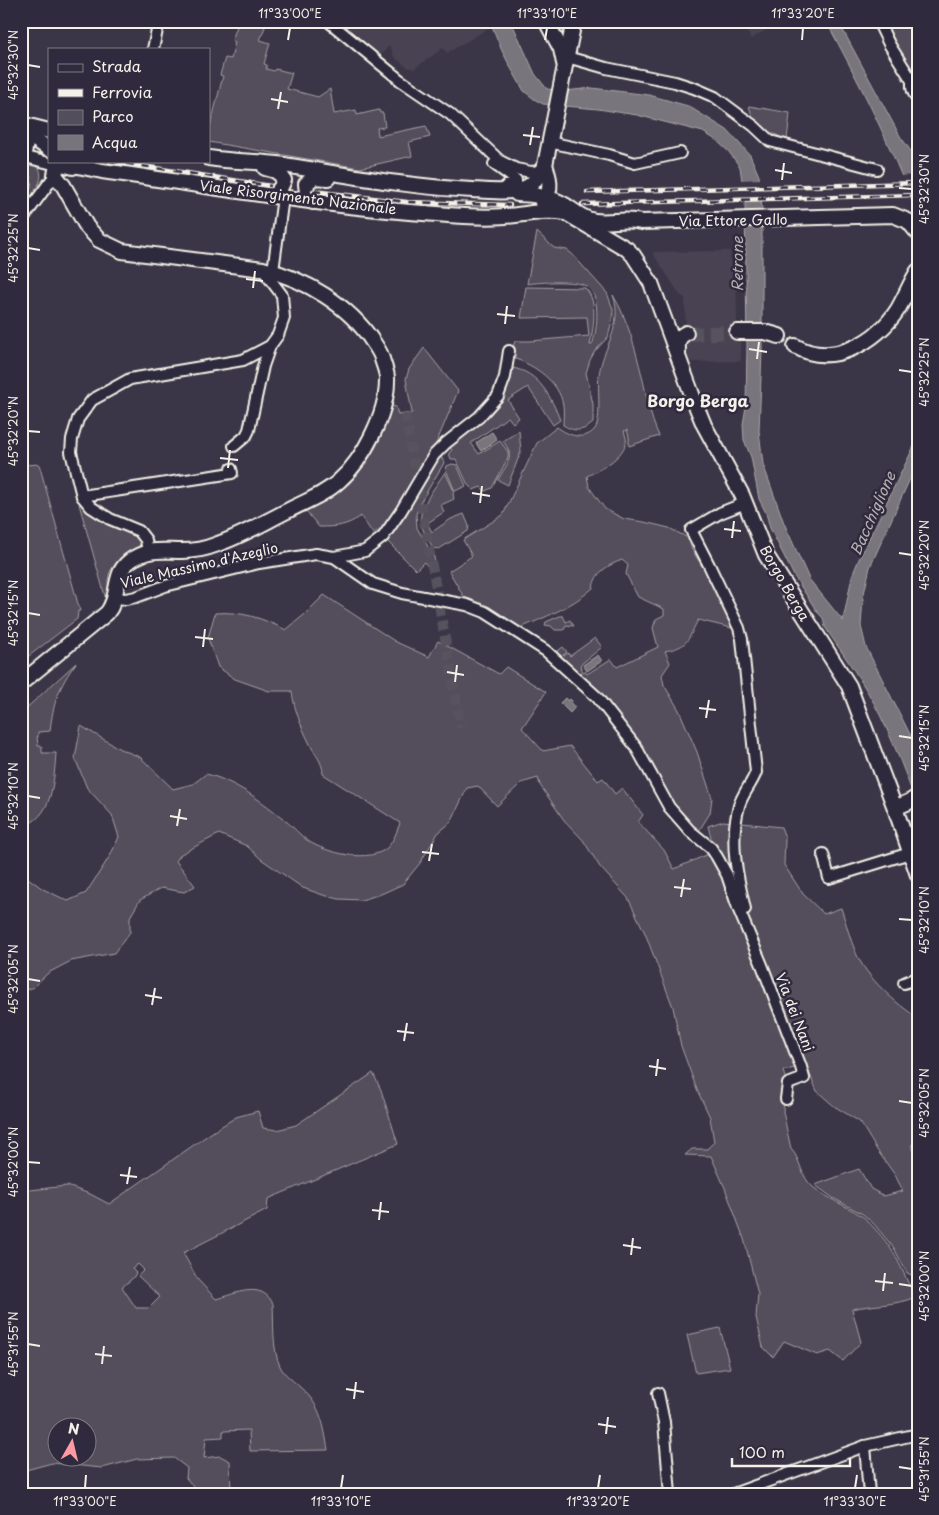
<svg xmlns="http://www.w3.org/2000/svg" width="939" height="1515" font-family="'Playpen Sans',sans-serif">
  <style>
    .built { fill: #484352 }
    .green { fill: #534e5c; stroke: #a4a0a2; fill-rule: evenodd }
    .water { fill: #78747b; stroke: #aaa6a7 }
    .pier { fill: #3b3647 }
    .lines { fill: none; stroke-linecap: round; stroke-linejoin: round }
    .minor-tunnel { stroke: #57525f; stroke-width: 10; stroke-dasharray: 10 5; stroke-linecap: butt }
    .major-tunnel { stroke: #57525f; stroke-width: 14; stroke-dasharray: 14 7; stroke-linecap: butt }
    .minor-casing { stroke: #f4f1e8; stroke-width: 14 }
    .major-casing { stroke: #f4f1e8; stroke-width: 18 }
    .minor { stroke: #2f2a3d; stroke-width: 10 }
    .major { stroke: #2f2a3d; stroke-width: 14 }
    .rail-casing { stroke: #f4f1e8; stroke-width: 4.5 }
    .rail { stroke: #2f2a3d; stroke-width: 2.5; stroke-dasharray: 8; stroke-linecap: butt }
    .ticks { fill: none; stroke: #f4f1e8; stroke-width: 2 }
    .labels { text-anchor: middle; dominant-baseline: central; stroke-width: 5; stroke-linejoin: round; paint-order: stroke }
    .street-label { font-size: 14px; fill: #f4f1e8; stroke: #2f2a3d }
    .water-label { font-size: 15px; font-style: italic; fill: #b6b2b2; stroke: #2f2a3d }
    .quarter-label { font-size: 16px; font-weight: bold; fill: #f4f1e8; stroke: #2f2a3d }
    .neatline { fill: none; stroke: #f4f1e8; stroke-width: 2 }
    .ticks-label { font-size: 12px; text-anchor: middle; fill: #f4f1e8 }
  </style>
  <rect width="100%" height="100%" fill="#3b3647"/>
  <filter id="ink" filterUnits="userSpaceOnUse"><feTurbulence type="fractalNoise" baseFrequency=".02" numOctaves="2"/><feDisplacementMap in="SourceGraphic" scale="10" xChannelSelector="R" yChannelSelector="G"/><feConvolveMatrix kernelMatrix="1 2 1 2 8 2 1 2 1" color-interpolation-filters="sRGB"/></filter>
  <g filter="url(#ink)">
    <g class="built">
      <path d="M 341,21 L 487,21 L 489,28 L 447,53 L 443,48 L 414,69 L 407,67 L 394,57 L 391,48 L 389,46 L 381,55 Z"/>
      <path d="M 741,21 L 781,21 L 751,39 Z"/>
      <path d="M 730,251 L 731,262 L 736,262 L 737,324 L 739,324 L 741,361 L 687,362 L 685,298 L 680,295 L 652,252 Z"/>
    </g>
    <g class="green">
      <path d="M 239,21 L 260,21 L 264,24 L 265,27 L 260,40 L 270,43 L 264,64 L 267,65 L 266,69 L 274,71 L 275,69 L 292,73 L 287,89 L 318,97 L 330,89 L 334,114 L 356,110 L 357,115 L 379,110 L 380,113 L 383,113 L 385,127 L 377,128 L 378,136 L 426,126 L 430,137 L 409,142 L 412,156 L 360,168 L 209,142 L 209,131 L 223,76 L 220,75 L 225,58 L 231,59 L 235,42 L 232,40 Z"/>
      <path d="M 885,21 L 918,21 L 918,69 L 914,73 L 906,63 Z"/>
      <path d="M 749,106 L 790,113 L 787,140 L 755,125 Z"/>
      <path d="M 21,160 L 37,165 C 48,179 32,195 23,206 C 30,193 39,176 21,167 Z"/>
      <path d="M 21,170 C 33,182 29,192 22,205 Z"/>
      <path d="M 537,232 L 554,248 L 567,250 L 572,254 L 607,293 L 613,309 L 613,317 L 608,337 L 595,351 L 590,360 L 586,373 L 593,404 L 593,423 C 582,432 575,432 563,425 C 563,419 564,411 563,405 C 559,381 534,365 513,358 L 515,347 L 513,347 L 515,341 L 530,341 L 589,336 L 587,317 L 521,318 L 526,287 L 585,288 C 599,301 593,329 590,345 L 592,345 C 597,332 601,298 589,288 C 580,279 539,282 527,284 Z"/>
      <path d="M 613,295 C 628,320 635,348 642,376 C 647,397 650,417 659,436 L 629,446 L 629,437 L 627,430 L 624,431 C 625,435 627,439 626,443 C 621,459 601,469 587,476 L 589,487 L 605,509 L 624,519 L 644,522 L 669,528 L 688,538 L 692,550 L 715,586 L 736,629 L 698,620 C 687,640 690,646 665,651 L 670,663 L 662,675 L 664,685 L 679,710 L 697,752 L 712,798 L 710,813 L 697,834 L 682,819 L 650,762 L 554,654 L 563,647 L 567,652 L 563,655 L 564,656 L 568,653 L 570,656 L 595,638 L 602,647 L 580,665 L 583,672 L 585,671 L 587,674 L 611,659 L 617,667 L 658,647 L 653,628 L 656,619 L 664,615 L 664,609 L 638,597 L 626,574 L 628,565 L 622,560 C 608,565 595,572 593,588 C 570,608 545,617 518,629 L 483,605 L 464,597 L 449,571 L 472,556 L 463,540 L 503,515 L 537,443 L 557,427 C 568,435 584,442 595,429 C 602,419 597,388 599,375 C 603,345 624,327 613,295 Z"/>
      <path d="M 424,348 L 458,391 L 433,451 L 380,535 L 377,531 L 373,534 L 361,516 C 347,526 336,527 319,527 L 306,511 C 351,489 377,453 392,406 L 396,407 L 398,415 L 412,413 L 406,379 L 409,369 Z"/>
      <path d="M 512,368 C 539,372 551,397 560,420 L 553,425 L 528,387 L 508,400 L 519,418 L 513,423 L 508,417 L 471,443 L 479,454 L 500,441 L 508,452 L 508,458 L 492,488 L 485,491 L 481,487 L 473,490 L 468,485 L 456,459 L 451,459 L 449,453 L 452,450 L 449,446 L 504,394 Z"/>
      <path d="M 519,431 L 521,451 L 508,485 L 498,480 C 507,463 516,458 503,441 Z"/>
      <path d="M 440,457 L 442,458 L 444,463 L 420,503 L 416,514 L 417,528 L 434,557 L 435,564 L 430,569 L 424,562 L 416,570 L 386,540 L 411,504 L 427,474 Z"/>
      <path d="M 21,463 L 26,465 L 39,464 L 80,611 L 78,611 L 77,619 L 21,662 Z"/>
      <path d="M 452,464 L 457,465 L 466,486 L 455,491 L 446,470 L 447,466 Z"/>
      <path d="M 445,472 L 454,491 L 453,494 L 454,499 L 441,505 L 444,512 L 429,522 L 428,525 L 432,532 L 451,519 L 464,514 L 469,526 L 468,531 L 439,549 L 433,548 C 429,540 422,531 421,522 C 418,507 437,485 445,472 Z"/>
      <path d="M 79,504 L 84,506 L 97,517 L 137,536 L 141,543 C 136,553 117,556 110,572 C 106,582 110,593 107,603 Z"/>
      <path d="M 324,595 L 396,642 L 429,657 L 438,641 L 499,674 L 506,667 L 546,692 L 522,728 L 543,751 L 570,746 L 598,781 L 603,778 L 615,794 L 622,788 L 643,815 L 638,822 L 664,850 L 674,869 L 711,853 L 721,868 L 798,1067 L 783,1071 L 787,1084 L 785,1085 L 783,1112 L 791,1149 C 801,1159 800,1177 814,1188 C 828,1199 845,1205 860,1215 C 866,1218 870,1224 874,1228 C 897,1252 901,1269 915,1297 C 895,1306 873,1304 852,1309 L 861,1342 L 843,1361 L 830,1351 L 817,1355 L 784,1341 L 773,1357 L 763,1347 L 756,1317 L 758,1294 L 744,1239 L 725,1188 L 711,1156 L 685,1155 L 692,1149 L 707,1149 L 714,1142 L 710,1117 L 697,1090 L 681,1046 L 673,1007 L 645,933 L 628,898 L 600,867 L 583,840 L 564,820 L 540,785 L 538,778 L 521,783 L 497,806 L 478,786 L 467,788 L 451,822 L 438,833 L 420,863 L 403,884 L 381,894 L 361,900 L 339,899 L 323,895 L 303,888 L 261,859 L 247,846 L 219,834 L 181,854 L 176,861 L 195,886 L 184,892 L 161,888 L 140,900 L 130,917 L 130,932 L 114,953 L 71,961 L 48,973 L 32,988 L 21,991 L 21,873 L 43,889 L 68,901 L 86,893 L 110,856 L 119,837 L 112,815 L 87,788 L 75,758 L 81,726 L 120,749 L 140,757 L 173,789 L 193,784 L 206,774 C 235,781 263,802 285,820 C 293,827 300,835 308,841 C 326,853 371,864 388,847 C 394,840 397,831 400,823 L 323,774 C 323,761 314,754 309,742 C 301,726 294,709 292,691 L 269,691 L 235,679 L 218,667 L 208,638 L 215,613 C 242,611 262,618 286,630 L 304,615 Z"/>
      <path d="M 560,616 L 563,616 L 566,622 L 570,620 L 574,626 L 566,625 L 564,630 L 555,630 L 551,626 L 545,625 L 546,622 Z"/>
      <path d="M 76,663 C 59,686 53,703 50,731 L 38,732 L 38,737 L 37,737 L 38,746 L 42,746 L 42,753 L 56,753 C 54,779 53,820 21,826 L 21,755 L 25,754 L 21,733 L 21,713 Z"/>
      <path d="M 723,821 L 781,827 L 785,838 L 784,865 L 803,894 L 824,914 L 841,908 C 846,923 850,939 856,953 C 866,977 896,1004 918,1018 L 918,1142 L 911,1145 L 918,1160 L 918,1278 L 907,1273 L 894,1248 L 873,1223 L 863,1214 L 833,1198 L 815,1185 L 859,1169 L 871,1189 L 884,1196 L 903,1191 L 895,1175 L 877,1150 L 860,1122 L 834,1106 L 817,1091 L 713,845 L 708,826 Z"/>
      <path d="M 373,1073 L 381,1090 L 398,1144 L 268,1199 L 267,1210 L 183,1253 L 198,1280 L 216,1299 C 235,1294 262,1280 273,1304 C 274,1321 272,1350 280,1366 C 284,1375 294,1381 301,1388 C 321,1405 324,1426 328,1450 L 250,1451 L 249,1430 L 223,1431 L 223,1437 L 206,1438 L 204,1458 L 220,1456 L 230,1461 L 231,1492 L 213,1493 L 197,1491 L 186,1478 L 187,1468 L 174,1458 L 137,1459 L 102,1468 L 52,1463 L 22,1471 L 21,1476 L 21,1191 L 67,1186 L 90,1194 L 109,1204 L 211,1133 L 236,1117 L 258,1111 L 263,1128 L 277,1130 L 296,1125 ZM 138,1264 L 144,1270 L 138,1276 L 160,1297 L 149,1308 L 136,1308 L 122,1287 L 133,1278 L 136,1273 L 132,1269 ZM 58,1428 L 88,1428 L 88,1458 L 58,1458 Z"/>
      <path d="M 720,1328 L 730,1368 L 696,1373 L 687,1335 Z"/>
    </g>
    <g class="water">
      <path d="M 490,21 L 511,21 L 535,74 L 547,89 L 565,91 L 592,88 L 649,95 L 688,106 L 727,130 L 750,155 L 759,176 L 762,210 L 762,350 L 759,431 L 763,464 L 784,523 L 809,579 L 843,621 L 852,576 L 859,559 L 918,438 L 918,461 L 870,567 L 863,598 L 861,626 L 866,647 L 918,750 L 918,809 C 907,777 895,745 880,715 C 865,684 844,656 825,627 L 823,618 L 818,613 L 794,576 L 770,528 L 766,513 L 759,499 L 751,457 L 744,440 L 743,424 L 746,407 L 747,345 L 745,202 L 740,167 L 729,152 L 716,140 L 703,132 L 637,115 L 598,109 L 543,104 L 534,99 L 524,91 L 512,70 L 502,51 Z"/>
      <path d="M 826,21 L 838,21 L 900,136 L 918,161 L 918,209 L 913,204 C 888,139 859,82 826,21 Z"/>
      <path d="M 492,432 L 497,440 L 481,451 L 476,443 Z"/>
      <path d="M 598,655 L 602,661 L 587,671 L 583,665 Z"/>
      <path d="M 565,698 L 568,701 L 570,699 L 572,701 L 571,704 L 575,707 L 570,713 L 560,703 Z"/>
    </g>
    <g class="pier">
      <path d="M 918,175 L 918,198 L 908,198 L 899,176 Z"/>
      <path d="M 762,179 L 764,200 L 742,201 L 740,180 Z"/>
    </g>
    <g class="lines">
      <path class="minor-tunnel" d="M 405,414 L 461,728"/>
      <path class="major-tunnel" d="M 688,334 L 737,332"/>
      <g class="minor-casing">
        <g id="minor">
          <path d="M 328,21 L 400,80 L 450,114 L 500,161 L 516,169 L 531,172 L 541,171"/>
          <path d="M 878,21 L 889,44 L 914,84"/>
          <path d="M 153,49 L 159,21"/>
          <path d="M 567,57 L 606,68 L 675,82 L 694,88 L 715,97 L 754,126 L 770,141 L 877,169"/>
          <path d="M 22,131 L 28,144 L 26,153"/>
          <path d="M 549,142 L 609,155 L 635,163 L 680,153"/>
          <path d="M 21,156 L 73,169"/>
          <path d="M 494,164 L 516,180 L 516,185 L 506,186"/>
          <path d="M 21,221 L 55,175"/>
          <path d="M 273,271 L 283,197"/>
          <path d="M 234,446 L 246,436 L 249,430 L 263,366 L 270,346"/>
          <path d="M 82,496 L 232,473 L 231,469"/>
          <path d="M 148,551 L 146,540 L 139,531 L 110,519 L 91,507 L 82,496 L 71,452 L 72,439 L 78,419 L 92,400 L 130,379 L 243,360 L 270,346 L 278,335 L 284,318 L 282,295 L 263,270"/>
          <path d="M 334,557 L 373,584 L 402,593 L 467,605 L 485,612 L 546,651 L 597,697 L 636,747 L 669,807 L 690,831 L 711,848 L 717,857 L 727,875 L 738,908 L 762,965 L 801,1067 L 804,1078 L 788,1084 L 786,1099"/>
          <path d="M 115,598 L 126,599 L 136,597 L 165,586 L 259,563 L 316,554 L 334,557 L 365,551 L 383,537 L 401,511 L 434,455 L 446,443 L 479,417 L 498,396 L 505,377 L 509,351"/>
          <path d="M 823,854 L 829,878 L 910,853"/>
          <path d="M 745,909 C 737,875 729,841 739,806 C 742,794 752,784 756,772 L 742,639 L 739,628 L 709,565 L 691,530 L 720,513 L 745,503"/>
          <path d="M 904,983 L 918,977"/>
          <path d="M 658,1393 L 664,1422 L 670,1494"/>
          <path d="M 865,1446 L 869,1494"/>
          <path d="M 733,1494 L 865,1446 L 918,1434"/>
        </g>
      </g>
      <g class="major-casing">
        <g id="major">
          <path d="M 546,21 L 561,49 L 564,63"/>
          <path d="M 918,76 C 912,83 913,89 918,96"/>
          <path d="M 21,124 L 49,131"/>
          <path d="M 21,130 L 49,149"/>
          <path d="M 209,158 C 234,162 259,161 284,165 C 348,175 408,187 473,190 C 488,191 508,193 522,189 C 534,186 539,174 545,165 L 574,21"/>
          <path d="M 68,161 L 78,166 L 102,171 C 213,186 325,207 437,214 C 459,216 483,218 505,216 C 526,215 544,209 566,213 L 627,249 L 633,255 L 651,283 L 697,408 L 704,425 L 742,495 L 766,555 L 849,686 L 895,808 L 918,875"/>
          <path d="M 265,168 C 274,170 279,171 284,180 L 280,189 L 271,195"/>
          <path d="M 517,194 C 534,194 549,196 565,205 C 574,211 584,220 595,221 C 611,223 626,218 641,222 L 893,215 L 908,221 L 918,233"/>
          <path d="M 313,202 L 307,193 L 306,184 L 314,177 L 328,178"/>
          <path d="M 542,203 C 553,193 550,178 545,165"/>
          <path d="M 737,332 L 765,332 L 779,336"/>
          <path d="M 795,346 C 832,368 877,342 898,309 C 905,297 910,284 918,271"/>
          <path d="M 678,354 C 678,345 676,338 686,333"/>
          <path d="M 21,683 L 107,613 C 122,594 110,572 134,558 C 152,548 162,551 182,551 C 193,551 205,549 215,545 C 240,537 263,523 287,511 C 304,502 324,495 339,481 C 363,460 387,414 387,381 C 388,374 384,366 382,359 C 381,353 377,348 373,342 C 349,305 305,279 263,269 L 122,251 L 99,240 L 87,227 L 63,185 L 55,175 L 58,161"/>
          <path d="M 895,808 L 911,801 L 918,796"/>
        </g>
      </g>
      <use href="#minor" class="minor"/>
      <use href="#major" class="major"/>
      <g class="rail-casing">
        <g id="rail">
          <path d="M 110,161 L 271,186"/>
          <path d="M 313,191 L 407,202 L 510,205"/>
          <path d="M 587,192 L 918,183"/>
          <path d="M 582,204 L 918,195"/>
        </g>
      </g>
      <use href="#rail" class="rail"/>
    </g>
  </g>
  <path class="ticks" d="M 288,40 L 290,28M 545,40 L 547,28M 802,40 L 803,28M 28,65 L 40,67M 271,99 L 288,102M 278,109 L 281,92M 523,135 L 540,137M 530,145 L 533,127M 775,170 L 792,173M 782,180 L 784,163M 899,188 L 912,189M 28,248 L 40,250M 246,279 L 263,281M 253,288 L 255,271M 497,314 L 515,316M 505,324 L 507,306M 749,349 L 767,352M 757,359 L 759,342M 899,370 L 912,372M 28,431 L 40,432M 220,458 L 238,460M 228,468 L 230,450M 472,493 L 490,496M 480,503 L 482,486M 724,529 L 741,531M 732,538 L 734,521M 899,553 L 912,555M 28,613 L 40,615M 195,637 L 213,639M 203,647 L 205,629M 447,672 L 464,675M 455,682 L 457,665M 699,708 L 716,710M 706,718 L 709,700M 899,736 L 912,738M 28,796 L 40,798M 170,816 L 187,819M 177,826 L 180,809M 422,852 L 439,854M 429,861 L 432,844M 674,887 L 691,889M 681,897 L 684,879M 899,919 L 912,920M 28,979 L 40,981M 145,995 L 162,998M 152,1005 L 155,988M 397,1031 L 414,1033M 404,1041 L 407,1023M 649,1066 L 666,1069M 656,1076 L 658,1059M 899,1101 L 912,1103M 28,1162 L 40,1163M 120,1175 L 137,1177M 127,1184 L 130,1167M 372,1210 L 389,1212M 379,1220 L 381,1202M 623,1245 L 641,1248M 631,1255 L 633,1238M 875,1281 L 893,1283M 899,1284 L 912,1286M 883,1291 L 885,1273M 28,1344 L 40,1346M 95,1354 L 112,1356M 102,1364 L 104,1346M 346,1389 L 364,1392M 354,1399 L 356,1382M 598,1424 L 616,1427M 606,1434 L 608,1417M 899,1467 L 912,1469M 85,1488 L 86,1475M 341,1488 L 343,1475M 598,1488 L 600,1475M 855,1488 L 857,1475"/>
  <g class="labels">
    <g class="street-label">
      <text transform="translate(298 197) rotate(7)">Viale Risorgimento Nazionale</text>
      <text transform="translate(733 220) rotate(-1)">Via Ettore Gallo</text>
      <text transform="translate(199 565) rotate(-13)">Viale Massimo d'Azeglio</text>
      <text transform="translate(785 583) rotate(60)">Borgo Berga</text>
      <text transform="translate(795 1012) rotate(69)">Via dei Nani</text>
    </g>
    <g class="water-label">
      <text transform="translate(736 264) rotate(-90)">Retrone</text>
      <text transform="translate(872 513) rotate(-66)">Bacchiglione</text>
    </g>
    <g class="quarter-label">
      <text x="698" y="400">Borgo Berga</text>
    </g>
  </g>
  <rect width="939" height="1515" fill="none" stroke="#2f2a3d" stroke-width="55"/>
  <rect x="48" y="48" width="162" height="115" fill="#2f2a3d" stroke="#7e7a81"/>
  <rect x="58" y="64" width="25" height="8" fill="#2f2a3d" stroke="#7e7a81"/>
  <text x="92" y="72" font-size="15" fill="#f4f1e8">Strada</text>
  <rect x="58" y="89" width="25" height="8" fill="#f4f1e8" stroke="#7e7a81"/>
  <text x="92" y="98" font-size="15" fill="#f4f1e8">Ferrovia</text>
  <rect x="58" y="110" width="25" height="15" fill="#534e5c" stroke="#7e7a81"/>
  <text x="92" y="122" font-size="15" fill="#f4f1e8">Parco</text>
  <rect x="58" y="135" width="25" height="15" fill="#78747b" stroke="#7e7a81"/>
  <text x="92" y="148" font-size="15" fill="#f4f1e8">Acqua</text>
  <g transform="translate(72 1442) rotate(8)"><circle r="24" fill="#2f2a3d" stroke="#7e7a81"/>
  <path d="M0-4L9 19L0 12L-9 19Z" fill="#ff9aa2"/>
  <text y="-8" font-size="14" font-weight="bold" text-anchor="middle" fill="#f4f1e8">N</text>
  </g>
  <path d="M732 1458v8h118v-8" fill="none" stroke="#f4f1e8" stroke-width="2.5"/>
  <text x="739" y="1458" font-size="15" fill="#f4f1e8" stroke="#2f2a3d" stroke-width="4" paint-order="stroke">100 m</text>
  <rect x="28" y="28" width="884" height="1460" class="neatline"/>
  <g class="ticks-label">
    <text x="290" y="18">11°33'00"E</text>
    <text x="547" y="18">11°33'10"E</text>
    <text x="803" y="18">11°33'20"E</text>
    <text transform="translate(14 65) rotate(-90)" y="4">45°32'30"N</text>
    <text transform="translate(925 189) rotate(-90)" y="4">45°32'30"N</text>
    <text transform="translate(14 248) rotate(-90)" y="4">45°32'25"N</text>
    <text transform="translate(925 372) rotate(-90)" y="4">45°32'25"N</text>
    <text transform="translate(14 431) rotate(-90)" y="4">45°32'20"N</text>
    <text transform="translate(925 555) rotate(-90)" y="4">45°32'20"N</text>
    <text transform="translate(14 613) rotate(-90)" y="4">45°32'15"N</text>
    <text transform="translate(925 738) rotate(-90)" y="4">45°32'15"N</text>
    <text transform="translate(14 796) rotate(-90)" y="4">45°32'10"N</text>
    <text transform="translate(925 920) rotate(-90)" y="4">45°32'10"N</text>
    <text transform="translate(14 979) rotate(-90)" y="4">45°32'05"N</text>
    <text transform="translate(925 1103) rotate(-90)" y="4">45°32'05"N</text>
    <text transform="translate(14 1162) rotate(-90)" y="4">45°32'00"N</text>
    <text transform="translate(925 1286) rotate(-90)" y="4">45°32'00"N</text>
    <text transform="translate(14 1344) rotate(-90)" y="4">45°31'55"N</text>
    <text transform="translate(925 1469) rotate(-90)" y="4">45°31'55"N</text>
    <text x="85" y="1506">11°33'00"E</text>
    <text x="341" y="1506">11°33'10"E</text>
    <text x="598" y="1506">11°33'20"E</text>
    <text x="855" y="1506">11°33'30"E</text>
  </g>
</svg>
